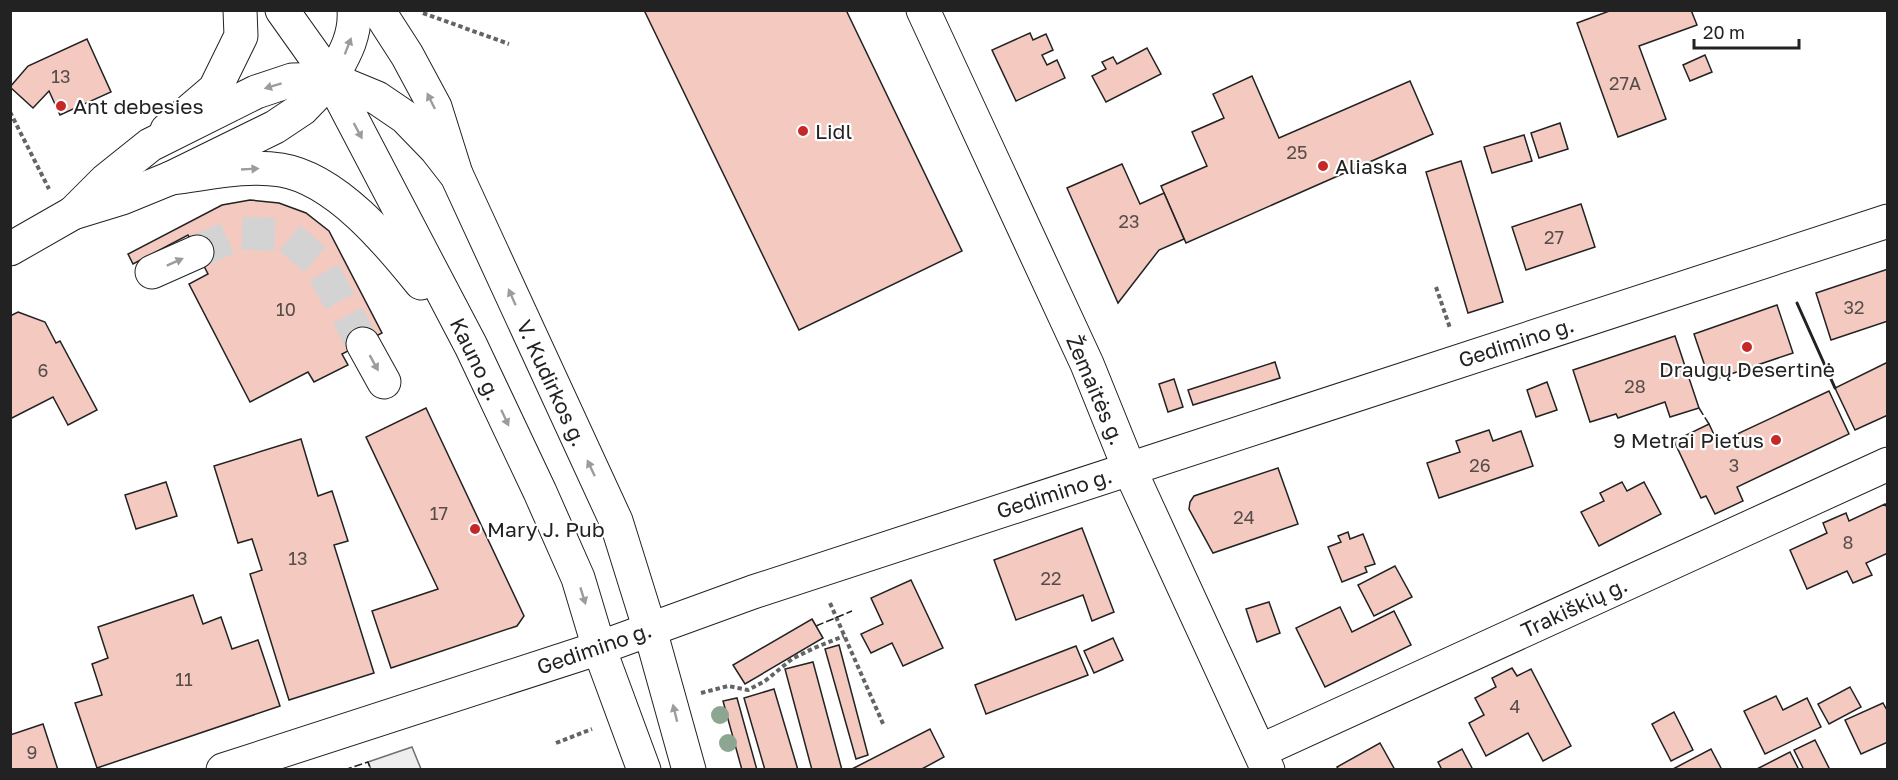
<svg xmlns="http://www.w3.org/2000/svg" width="1898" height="780" font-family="'Golos Text',sans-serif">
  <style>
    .green { fill: #eee; stroke: #6f6f6f; stroke-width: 1.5 }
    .building { fill: #f3c9c0; stroke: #222; stroke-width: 1.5 }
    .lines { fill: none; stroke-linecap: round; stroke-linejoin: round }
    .minor-tunnel { stroke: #d3d3d3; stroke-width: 33; stroke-dasharray: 33 16; stroke-linecap: butt }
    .minor-casing { stroke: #222; stroke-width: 35 }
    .major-casing { stroke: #222; stroke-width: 35 }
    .highway-casing { stroke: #222; stroke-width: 35 }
    .path { stroke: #646464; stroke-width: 4; stroke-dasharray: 4.5 3; stroke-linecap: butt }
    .minor { stroke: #fff; stroke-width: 33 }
    .major { stroke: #fff; stroke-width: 33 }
    .highway { stroke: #fff; stroke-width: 33 }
    .fence { stroke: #222; stroke-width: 1.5; stroke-dasharray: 8 3; stroke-linecap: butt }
    .wall { stroke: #222; stroke-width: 3 }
    .tree { fill: #8da692 }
    .oneway { fill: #9c9c9c }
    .poi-dot { fill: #c62828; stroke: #fff; stroke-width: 2 }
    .labels { text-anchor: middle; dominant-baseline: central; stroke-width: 4.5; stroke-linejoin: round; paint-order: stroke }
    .number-label { font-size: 18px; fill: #564c4a }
    .poi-label { font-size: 21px; fill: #222; stroke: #fff; text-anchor: start }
    .street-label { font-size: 21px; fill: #222; stroke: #fff }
  </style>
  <rect width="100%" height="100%" fill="#fff"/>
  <path class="green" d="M 412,747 L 421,769 L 371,769 L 368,762 Z"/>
  <g class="building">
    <path d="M 644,10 L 846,10 L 962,251 L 799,330 Z"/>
    <path d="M 1612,10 L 1691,10 L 1697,25 L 1639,46 L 1666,119 L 1618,137 L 1577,23 Z"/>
    <path d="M 1030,33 L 1033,40 L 1046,34 L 1053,50 L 1042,55 L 1047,65 L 1057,60 L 1065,78 L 1016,101 L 992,50 Z"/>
    <path d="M 87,39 L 111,92 L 60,115 L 49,91 L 33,108 L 10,87 L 28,66 Z"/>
    <path d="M 1147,48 L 1161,74 L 1106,102 L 1092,76 L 1106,69 L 1102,62 L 1113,57 L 1117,64 Z"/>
    <path d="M 1705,55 L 1712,72 L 1690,81 L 1683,65 Z"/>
    <path d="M 1252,76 L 1279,138 L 1410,81 L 1433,134 L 1186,243 L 1161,186 L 1207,166 L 1192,132 L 1224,118 L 1213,94 Z"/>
    <path d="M 1560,123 L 1568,149 L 1539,158 L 1531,133 Z"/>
    <path d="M 1524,135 L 1532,161 L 1492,173 L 1484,147 Z"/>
    <path d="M 1461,161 L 1503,302 L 1468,313 L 1426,172 Z"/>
    <path d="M 1122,164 L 1140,204 L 1164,193 L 1184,239 L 1159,250 L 1118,303 L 1067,188 Z"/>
    <path d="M 250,200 L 279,203 L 306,213 L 329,231 L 382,333 L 342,354 L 348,365 L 314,382 L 308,372 L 250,402 L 189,284 L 208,274 L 188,235 L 133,264 L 128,254 L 222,205 Z"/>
    <path d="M 1581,204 L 1595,247 L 1526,270 L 1512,227 Z"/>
    <path d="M 1888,269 L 1888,321 L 1831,340 L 1816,293 Z"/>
    <path d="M 1777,305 L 1793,353 L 1710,381 L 1694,334 Z"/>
    <path d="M 18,312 L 45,322 L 56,343 L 60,341 L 97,410 L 68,425 L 53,397 L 10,419 L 10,316 Z"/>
    <path d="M 1675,336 L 1699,408 L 1670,417 L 1665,402 L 1618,418 L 1616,414 L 1590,422 L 1573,370 Z"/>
    <path d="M 1275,362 L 1280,378 L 1193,405 L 1188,390 Z"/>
    <path d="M 1888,362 L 1888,415 L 1855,430 L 1835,388 Z"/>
    <path d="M 1174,379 L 1183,407 L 1168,412 L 1159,384 Z"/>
    <path d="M 1547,382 L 1557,410 L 1536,417 L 1527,390 Z"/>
    <path d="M 1829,391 L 1849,434 L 1737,487 L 1743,501 L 1715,514 L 1706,496 L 1701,498 L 1674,441 L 1709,424 L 1718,443 Z"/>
    <path d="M 426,408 L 524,616 L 517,626 L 391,668 L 372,611 L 438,589 L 366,437 Z"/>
    <path d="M 1489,430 L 1493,441 L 1521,431 L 1533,466 L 1439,498 L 1427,463 L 1460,452 L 1456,441 Z"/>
    <path d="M 301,439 L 318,496 L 332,491 L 348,541 L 334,545 L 374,673 L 289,700 L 250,574 L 262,570 L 252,539 L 238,543 L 214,466 Z"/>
    <path d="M 1278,468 L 1298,524 L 1213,553 L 1189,509 L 1190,502 L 1194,496 Z"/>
    <path d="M 166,482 L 177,516 L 136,529 L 125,495 Z"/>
    <path d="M 1622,482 L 1627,491 L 1644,482 L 1661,514 L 1599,546 L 1581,512 L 1604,501 L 1600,493 Z"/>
    <path d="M 1885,504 L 1888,509 L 1888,553 L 1866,563 L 1872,575 L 1853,583 L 1847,571 L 1807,589 L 1790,550 L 1827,533 L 1823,523 L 1846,513 L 1849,521 Z"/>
    <path d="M 1082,528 L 1114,612 L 1092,621 L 1083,595 L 1016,620 L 994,560 Z"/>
    <path d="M 1348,532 L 1350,539 L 1363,534 L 1375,564 L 1365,567 L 1367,572 L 1342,582 L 1328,547 L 1341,542 L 1338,536 Z"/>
    <path d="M 1395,566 L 1412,597 L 1374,616 L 1358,585 Z"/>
    <path d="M 911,580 L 943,648 L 903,666 L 892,643 L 871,653 L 861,634 L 883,624 L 871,598 Z"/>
    <path d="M 193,595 L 203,624 L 221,617 L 232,649 L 258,640 L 280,706 L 97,768 L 75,703 L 102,695 L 92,664 L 108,658 L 98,627 Z"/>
    <path d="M 1269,602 L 1280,633 L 1257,642 L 1246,609 Z"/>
    <path d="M 1340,607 L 1352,632 L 1394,611 L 1411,645 L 1325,687 L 1296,628 Z"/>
    <path d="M 812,619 L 823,638 L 745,684 L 733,665 Z"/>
    <path d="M 1113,638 L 1123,660 L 1094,673 L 1084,651 Z"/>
    <path d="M 839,645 L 868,755 L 856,759 L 825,649 Z"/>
    <path d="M 1076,646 L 1088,675 L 986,714 L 975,685 Z"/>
    <path d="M 813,662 L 842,770 L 812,770 L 785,669 Z"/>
    <path d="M 1512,668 L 1517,676 L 1531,669 L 1571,746 L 1543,761 L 1528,733 L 1486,756 L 1469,723 L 1484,715 L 1475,698 L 1496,687 L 1492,678 Z"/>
    <path d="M 1850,687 L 1861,707 L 1829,724 L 1818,704 Z"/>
    <path d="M 774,689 L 798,770 L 765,770 L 744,698 Z"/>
    <path d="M 1776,696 L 1783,710 L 1807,698 L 1821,727 L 1765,754 L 1744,711 Z"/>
    <path d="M 737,698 L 757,770 L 742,770 L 723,701 Z"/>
    <path d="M 1883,703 L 1888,712 L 1888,742 L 1861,754 L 1845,720 Z"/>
    <path d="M 1674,712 L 1693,750 L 1671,761 L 1652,724 Z"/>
    <path d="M 43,724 L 58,770 L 10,770 L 10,735 Z"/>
    <path d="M 930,729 L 944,757 L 920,770 L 850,770 Z"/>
    <path d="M 1815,740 L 1830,770 L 1804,770 L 1794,750 Z"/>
    <path d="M 1380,743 L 1395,770 L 1339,770 L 1337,767 Z"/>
    <path d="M 1462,749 L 1473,770 L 1442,770 L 1438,762 Z"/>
    <path d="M 1711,749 L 1722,770 L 1673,770 L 1673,769 Z"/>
    <path d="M 1790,752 L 1799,770 L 1755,770 Z"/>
  </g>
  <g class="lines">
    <path class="minor-tunnel" d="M 197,252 L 239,233 L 286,235 L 319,263 L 363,344"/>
    <g class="minor-casing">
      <g id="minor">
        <path d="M 923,10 L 1087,364 L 1129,468 L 1268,770"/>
        <path d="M 152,272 L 197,252"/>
        <path d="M 363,344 L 384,382"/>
        <path d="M 1260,751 L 1888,464"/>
        <path d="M 223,770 L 599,648"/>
      </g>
    </g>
    <g class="major-casing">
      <g id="major">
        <path d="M 282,10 L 331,79 C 343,57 356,37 354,10"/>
        <path d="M 378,10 L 407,55 L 435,107 L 456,174"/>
        <path d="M 167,130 L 215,89 L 241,36 L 240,10"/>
        <path d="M 650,630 L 689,770"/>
        <path d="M 599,648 L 644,770"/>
      </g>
    </g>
    <g class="highway-casing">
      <g id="highway">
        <path d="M 331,79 L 471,346 L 540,492 L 578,578 L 599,648 L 753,592 L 1888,221"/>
        <path d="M 171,178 C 206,174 246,164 281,170 C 336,179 388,242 421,283"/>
        <path d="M 73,213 L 105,181 L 150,145 L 256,92 L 292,80 L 331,79 L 377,98 L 405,117 L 436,149 L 457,176 L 616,521 L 650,630"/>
        <path d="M 10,249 L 73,213 L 122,198 L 171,178 L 275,127 L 302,109 L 331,79"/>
      </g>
    </g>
    <g class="path">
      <path d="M 423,13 L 509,44"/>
      <path d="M 10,112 L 49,189"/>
      <path d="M 1436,287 L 1450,328"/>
      <path d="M 830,603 L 884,726"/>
      <path d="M 701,693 L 728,686 L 748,690 L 765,681 L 792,659 L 814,648 L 844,636"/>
      <path d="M 556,743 L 592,729"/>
    </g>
    <use href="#minor" class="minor"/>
    <use href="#major" class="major"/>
    <use href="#highway" class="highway"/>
    <g class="fence">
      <path d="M 1699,408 L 1709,424"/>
      <path d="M 816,626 L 852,611"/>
      <path d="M 344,770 L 368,762 L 371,770"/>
    </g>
    <path class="wall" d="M 1797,303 L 1835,388"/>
  </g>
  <g class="tree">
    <circle cx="720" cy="715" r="9"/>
    <circle cx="728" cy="743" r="9"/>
  </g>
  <defs><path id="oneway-solid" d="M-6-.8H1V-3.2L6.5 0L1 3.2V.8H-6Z" transform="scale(1.5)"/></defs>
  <g class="oneway">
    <use href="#oneway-solid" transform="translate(348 46) rotate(-69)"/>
    <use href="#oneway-solid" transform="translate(273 86) rotate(163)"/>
    <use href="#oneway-solid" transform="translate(431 101) rotate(-116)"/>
    <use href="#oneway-solid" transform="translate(358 131) rotate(62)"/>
    <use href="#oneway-solid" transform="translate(250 169) rotate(-3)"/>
    <use href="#oneway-solid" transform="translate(175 262) rotate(-24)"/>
    <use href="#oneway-solid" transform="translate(512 297) rotate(-114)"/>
    <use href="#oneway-solid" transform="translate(374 363) rotate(61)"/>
    <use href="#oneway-solid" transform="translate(505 418) rotate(65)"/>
    <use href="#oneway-solid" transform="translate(591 468) rotate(-115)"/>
    <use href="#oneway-solid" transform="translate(583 596) rotate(73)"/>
    <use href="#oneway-solid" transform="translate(675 713) rotate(-104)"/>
  </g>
  <g class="poi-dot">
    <circle cx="61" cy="106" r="6"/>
    <circle cx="803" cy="131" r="6"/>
    <circle cx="1323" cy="166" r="6"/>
    <circle cx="1747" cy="347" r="6"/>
    <circle cx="1776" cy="440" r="6"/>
    <circle cx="475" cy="529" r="6"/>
  </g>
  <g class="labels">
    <g class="number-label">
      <text x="61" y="76">13</text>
      <text x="1625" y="83">27A</text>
      <text x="1297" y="152">25</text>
      <text x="1129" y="221">23</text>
      <text x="1554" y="237">27</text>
      <text x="1854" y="307">32</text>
      <text x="286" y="309">10</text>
      <text x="43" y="370">6</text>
      <text x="1635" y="386">28</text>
      <text x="1480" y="465">26</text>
      <text x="1734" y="465">3</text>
      <text x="439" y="513">17</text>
      <text x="1244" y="517">24</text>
      <text x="1848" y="542">8</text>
      <text x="298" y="558">13</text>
      <text x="1051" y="578">22</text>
      <text x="184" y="679">11</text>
      <text x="1515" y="706">4</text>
      <text x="32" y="752">9</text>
    </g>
    <g class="poi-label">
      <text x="73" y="106">Ant debesies</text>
      <text x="815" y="131">Lidl</text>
      <text x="1335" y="166">Aliaska</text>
      <text x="1747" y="369" text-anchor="middle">Draugų Desertinė</text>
      <text x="1764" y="440" text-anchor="end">9 Metrai Pietus</text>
      <text x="487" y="529">Mary J. Pub</text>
    </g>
    <g class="street-label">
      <text transform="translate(1516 342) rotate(-18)">Gedimino g.</text>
      <text transform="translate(476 359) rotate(64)">Kauno g.</text>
      <text transform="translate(552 383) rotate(65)">V. Kudirkos g.</text>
      <text transform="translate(1096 390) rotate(67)">Žemaitės g.</text>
      <text transform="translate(1054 493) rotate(-18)">Gedimino g.</text>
      <text transform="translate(1574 607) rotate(-25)">Trakiškių g.</text>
      <text transform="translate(594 648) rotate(-19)">Gedimino g.</text>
    </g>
  </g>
  <rect width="1898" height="780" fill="none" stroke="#222222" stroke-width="24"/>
  <path d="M1694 39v9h105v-9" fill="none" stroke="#222222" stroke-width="3"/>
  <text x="1703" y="39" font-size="18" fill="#222222" stroke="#ffffff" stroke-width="4.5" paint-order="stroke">20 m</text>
</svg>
